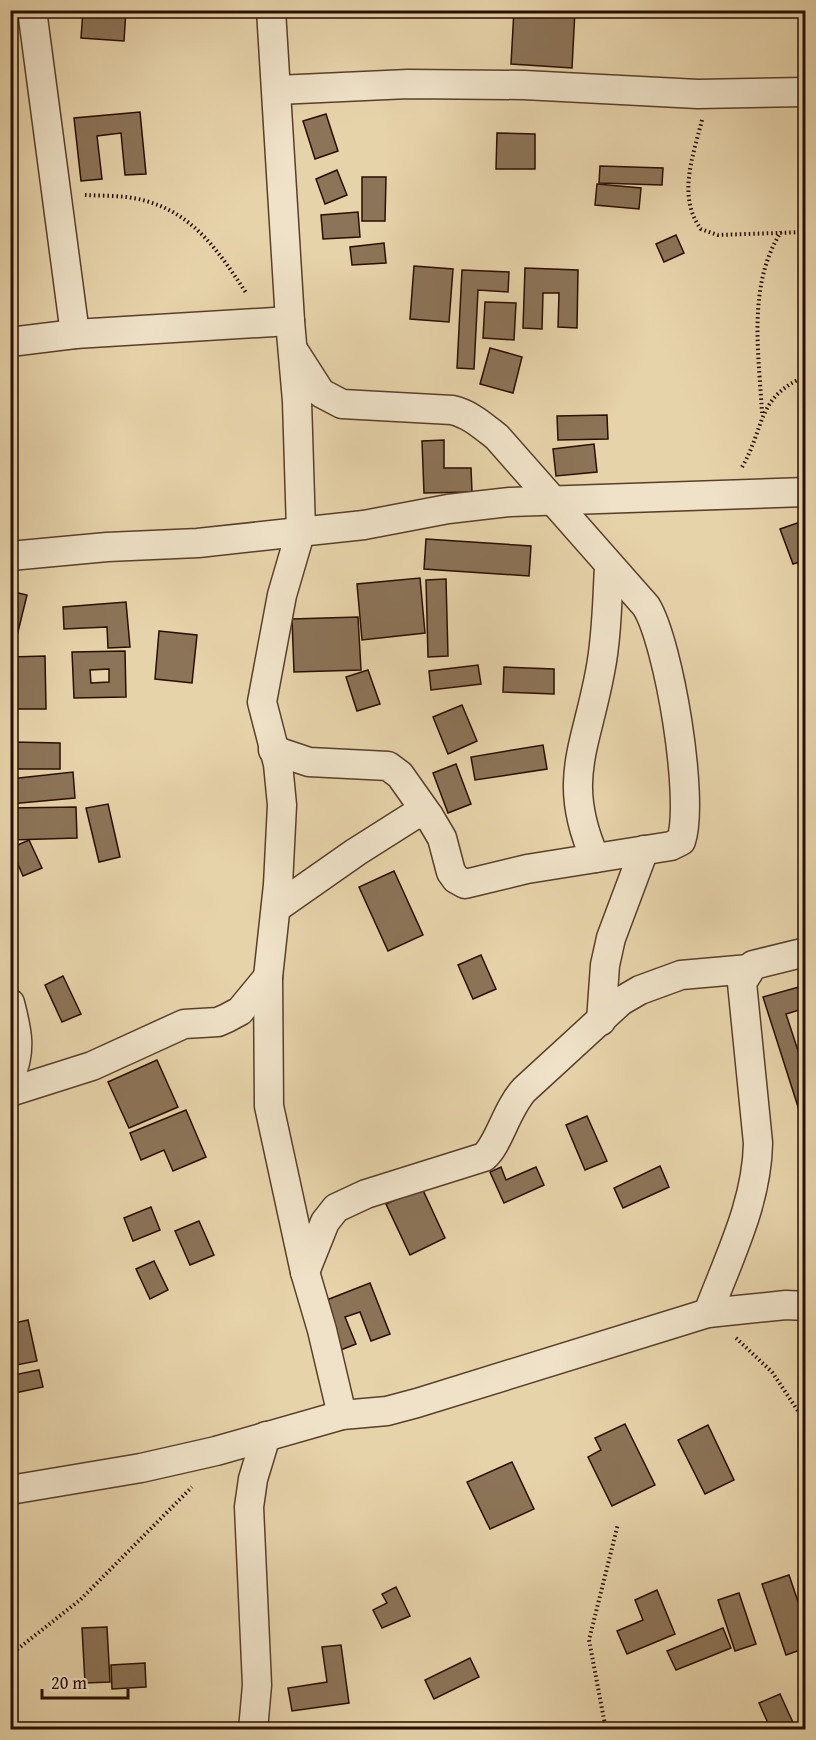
<svg xmlns="http://www.w3.org/2000/svg" width="816" height="1740" font-family="'Gentium Book Plus',serif">
  <style>
    .building { fill: #8c7458; stroke: #290e00; stroke-width: 1.5; fill-rule: evenodd }
    .lines { fill: none; stroke-linecap: round; stroke-linejoin: round }
    .street-casing { stroke: #583f2a; stroke-width: 31 }
    .path { stroke: #290e00; stroke-width: 4; stroke-dasharray: 1.5 3; stroke-linecap: butt }
    .street { stroke: #efe2c8; stroke-width: 28 }
  </style>
  <rect width="100%" height="100%" fill="#e7d3aa"/>
  <filter id="stains"><feTurbulence type="fractalNoise" baseFrequency=".00333" numOctaves="4"/><feColorMatrix values="0 0 0 0 .2 0 0 0 0 .09 0 0 0 0 .02 0 0 0 .5 -.17"/></filter>
  <radialGradient id="worn" r=".72"><stop offset=".6" stop-color="#630" stop-opacity="0"/><stop offset="1" stop-color="#630" stop-opacity=".3"/></radialGradient>
  <g class="building">
    <path d="M 83,10 L 126,10 L 124,41 L 81,38 Z"/>
    <path d="M 514,10 L 575,10 L 572,68 L 511,64 Z"/>
    <path d="M 140,112 L 146,174 L 125,175 L 121,133 L 97,136 L 102,179 L 81,181 L 74,118 Z"/>
    <path d="M 326,114 L 338,151 L 315,159 L 303,121 Z"/>
    <path d="M 497,133 L 535,134 L 535,169 L 496,169 Z"/>
    <path d="M 600,166 L 663,168 L 662,185 L 599,183 Z"/>
    <path d="M 337,170 L 347,195 L 325,204 L 316,179 Z"/>
    <path d="M 362,177 L 386,177 L 385,221 L 362,221 Z"/>
    <path d="M 597,184 L 641,188 L 639,209 L 595,205 Z"/>
    <path d="M 358,212 L 360,237 L 323,239 L 321,215 Z"/>
    <path d="M 676,235 L 684,253 L 664,262 L 656,244 Z"/>
    <path d="M 384,243 L 386,263 L 352,265 L 350,247 Z"/>
    <path d="M 414,266 L 453,269 L 449,322 L 410,319 Z"/>
    <path d="M 525,268 L 578,270 L 577,328 L 558,327 L 559,293 L 543,293 L 542,329 L 523,328 Z"/>
    <path d="M 462,270 L 509,272 L 508,292 L 478,290 L 474,369 L 457,368 Z"/>
    <path d="M 485,302 L 516,303 L 514,340 L 483,338 Z"/>
    <path d="M 490,348 L 522,357 L 513,393 L 480,384 Z"/>
    <path d="M 607,415 L 608,439 L 558,440 L 557,416 Z"/>
    <path d="M 444,440 L 444,468 L 471,468 L 472,492 L 424,493 L 422,441 Z"/>
    <path d="M 594,444 L 597,472 L 556,476 L 553,449 Z"/>
    <path d="M 806,520 L 806,560 L 793,564 L 780,529 Z"/>
    <path d="M 426,539 L 531,546 L 529,576 L 424,569 Z"/>
    <path d="M 420,578 L 425,633 L 362,640 L 357,584 Z"/>
    <path d="M 446,579 L 448,656 L 428,657 L 426,580 Z"/>
    <path d="M 10,591 L 27,595 L 15,644 L 10,643 Z"/>
    <path d="M 126,602 L 130,647 L 108,648 L 107,627 L 64,629 L 63,607 Z"/>
    <path d="M 358,617 L 361,670 L 294,672 L 292,619 Z"/>
    <path d="M 159,631 L 197,635 L 192,683 L 155,679 Z"/>
    <path d="M 125,651 L 126,697 L 74,698 L 72,652 ZM 109,669 L 109,682 L 91,683 L 90,670 Z"/>
    <path d="M 45,656 L 46,709 L 10,709 L 10,657 Z"/>
    <path d="M 478,665 L 481,684 L 431,690 L 429,671 Z"/>
    <path d="M 504,667 L 554,669 L 554,694 L 503,692 Z"/>
    <path d="M 368,670 L 380,704 L 357,711 L 346,677 Z"/>
    <path d="M 462,705 L 477,741 L 448,754 L 433,717 Z"/>
    <path d="M 13,742 L 60,743 L 60,769 L 13,769 Z"/>
    <path d="M 543,745 L 547,769 L 475,780 L 471,757 Z"/>
    <path d="M 456,764 L 471,804 L 448,813 L 433,773 Z"/>
    <path d="M 73,772 L 75,798 L 10,804 L 10,779 Z"/>
    <path d="M 108,804 L 120,857 L 99,862 L 86,808 Z"/>
    <path d="M 76,807 L 77,838 L 11,840 L 10,808 Z"/>
    <path d="M 29,840 L 42,868 L 23,876 L 11,848 Z"/>
    <path d="M 394,871 L 423,935 L 388,951 L 359,887 Z"/>
    <path d="M 481,955 L 496,989 L 473,999 L 458,965 Z"/>
    <path d="M 63,976 L 81,1014 L 62,1022 L 45,985 Z"/>
    <path d="M 806,985 L 806,1008 L 786,1014 L 806,1075 L 806,1111 L 800,1113 L 763,997 Z"/>
    <path d="M 157,1060 L 178,1107 L 129,1128 L 108,1082 Z"/>
    <path d="M 186,1110 L 206,1157 L 173,1171 L 164,1150 L 141,1160 L 130,1133 Z"/>
    <path d="M 587,1116 L 607,1161 L 585,1170 L 566,1125 Z"/>
    <path d="M 660,1166 L 669,1187 L 623,1208 L 614,1188 Z"/>
    <path d="M 501,1167 L 506,1180 L 536,1167 L 544,1185 L 504,1203 L 490,1172 Z"/>
    <path d="M 422,1188 L 445,1238 L 410,1255 L 386,1204 Z"/>
    <path d="M 151,1207 L 160,1230 L 133,1241 L 124,1218 Z"/>
    <path d="M 199,1221 L 214,1255 L 190,1265 L 175,1231 Z"/>
    <path d="M 154,1261 L 168,1290 L 150,1299 L 136,1269 Z"/>
    <path d="M 370,1283 L 390,1334 L 371,1341 L 360,1312 L 345,1317 L 356,1344 L 338,1351 L 319,1303 Z"/>
    <path d="M 28,1320 L 37,1361 L 11,1366 L 14,1375 L 39,1370 L 43,1387 L 10,1394 L 10,1324 Z"/>
    <path d="M 625,1424 L 655,1485 L 612,1506 L 588,1457 L 601,1450 L 595,1438 Z"/>
    <path d="M 708,1425 L 734,1480 L 705,1494 L 678,1440 Z"/>
    <path d="M 512,1462 L 534,1509 L 490,1529 L 467,1482 Z"/>
    <path d="M 789,1575 L 806,1625 L 806,1648 L 786,1655 L 762,1584 Z"/>
    <path d="M 396,1587 L 410,1616 L 382,1628 L 373,1610 L 387,1603 L 382,1594 Z"/>
    <path d="M 657,1590 L 675,1634 L 627,1654 L 617,1631 L 643,1620 L 635,1600 Z"/>
    <path d="M 739,1593 L 756,1644 L 735,1651 L 718,1600 Z"/>
    <path d="M 107,1627 L 110,1682 L 85,1683 L 82,1628 Z"/>
    <path d="M 723,1628 L 731,1648 L 676,1670 L 667,1651 Z"/>
    <path d="M 341,1645 L 349,1703 L 292,1711 L 288,1688 L 327,1682 L 322,1647 Z"/>
    <path d="M 470,1658 L 479,1677 L 434,1699 L 425,1680 Z"/>
    <path d="M 145,1663 L 146,1687 L 112,1689 L 111,1665 Z"/>
    <path d="M 780,1694 L 795,1727 L 790,1730 L 771,1730 L 759,1703 Z"/>
  </g>
  <g class="lines">
    <g class="street-casing">
      <g id="street">
        <path d="M 32,10 L 75,334"/>
        <path d="M 271,10 L 290,321 L 297,401 L 301,530 L 282,595 L 262,702 L 278,764 L 282,805 L 278,885 L 268,977 L 269,1106 L 305,1272 L 322,1330 L 342,1415"/>
        <path d="M 277,90 L 408,84 L 524,85 L 698,94 L 806,92"/>
        <path d="M 10,342 L 75,334 L 290,321"/>
        <path d="M 10,556 L 107,547 L 198,543 L 364,525 L 448,509 L 510,502 L 806,492"/>
        <path d="M 273,750 L 309,762 L 388,766 L 400,775 L 429,816"/>
        <path d="M 595,858 C 561,781 586,748 600,672 C 607,637 607,602 609,567"/>
        <path d="M 276,908 L 356,852 L 416,814 L 429,816 L 442,838 L 451,872 L 456,879 L 465,884 L 527,869 L 671,846 L 681,841 C 695,800 669,643 646,606 L 497,437 C 483,426 470,414 452,410 L 342,404 L 321,393 L 296,354"/>
        <path d="M 10,1003 C 17,1030 22,1051 10,1077"/>
        <path d="M 601,1021 L 605,965 L 611,938 L 644,850"/>
        <path d="M 10,1092 L 92,1066 L 184,1024 L 218,1022 L 227,1018 L 240,1011 L 268,977"/>
        <path d="M 305,1272 L 325,1222 L 336,1208 L 366,1194 L 484,1157 C 499,1144 506,1110 524,1090 L 621,1001 L 640,990 L 681,975 L 749,969"/>
        <path d="M 708,1313 C 729,1257 757,1203 758,1143 L 742,983 L 753,965 L 806,952"/>
        <path d="M 10,1490 L 141,1468 L 216,1451 L 342,1415 L 387,1411 L 417,1403 L 708,1313 L 786,1305 L 806,1306"/>
        <path d="M 253,1730 L 257,1685 L 249,1507 L 253,1479 L 266,1436"/>
      </g>
    </g>
    <g class="path">
      <path d="M 702,120 C 693,156 677,197 701,229 L 718,235 L 806,232"/>
      <path d="M 85,195 C 105,196 127,195 146,201 C 196,215 220,254 247,294"/>
      <path d="M 762,413 C 759,354 747,285 781,232"/>
      <path d="M 742,467 C 765,428 756,397 806,376"/>
      <path d="M 736,1338 L 772,1372 L 806,1423"/>
      <path d="M 10,1655 L 80,1600 L 192,1487"/>
      <path d="M 606,1730 L 589,1640 L 618,1524"/>
    </g>
    <use href="#street" class="street"/>
  </g>
  <rect width="816" height="1740" fill="none" stroke="#e7d3aa" stroke-width="36"/>
  <rect x="12" y="12" width="792" height="1716" fill="none" stroke="#290e00" stroke-width="3"/>
  <rect x="18" y="18" width="780" height="1704" fill="none" stroke="#290e00" stroke-width="1.5"/>
  <path d="M42 1689v9h86v-9" fill="none" stroke="#290e00" stroke-width="3"/>
  <text x="51" y="1689" font-size="18" fill="#290e00" stroke="#efe2c8" stroke-width="4.5" paint-order="stroke">20 m</text>
  <rect width="100%" height="100%" filter="url(#stains)"/>
  <rect width="100%" height="100%" fill="url(#worn)"/>
</svg>
